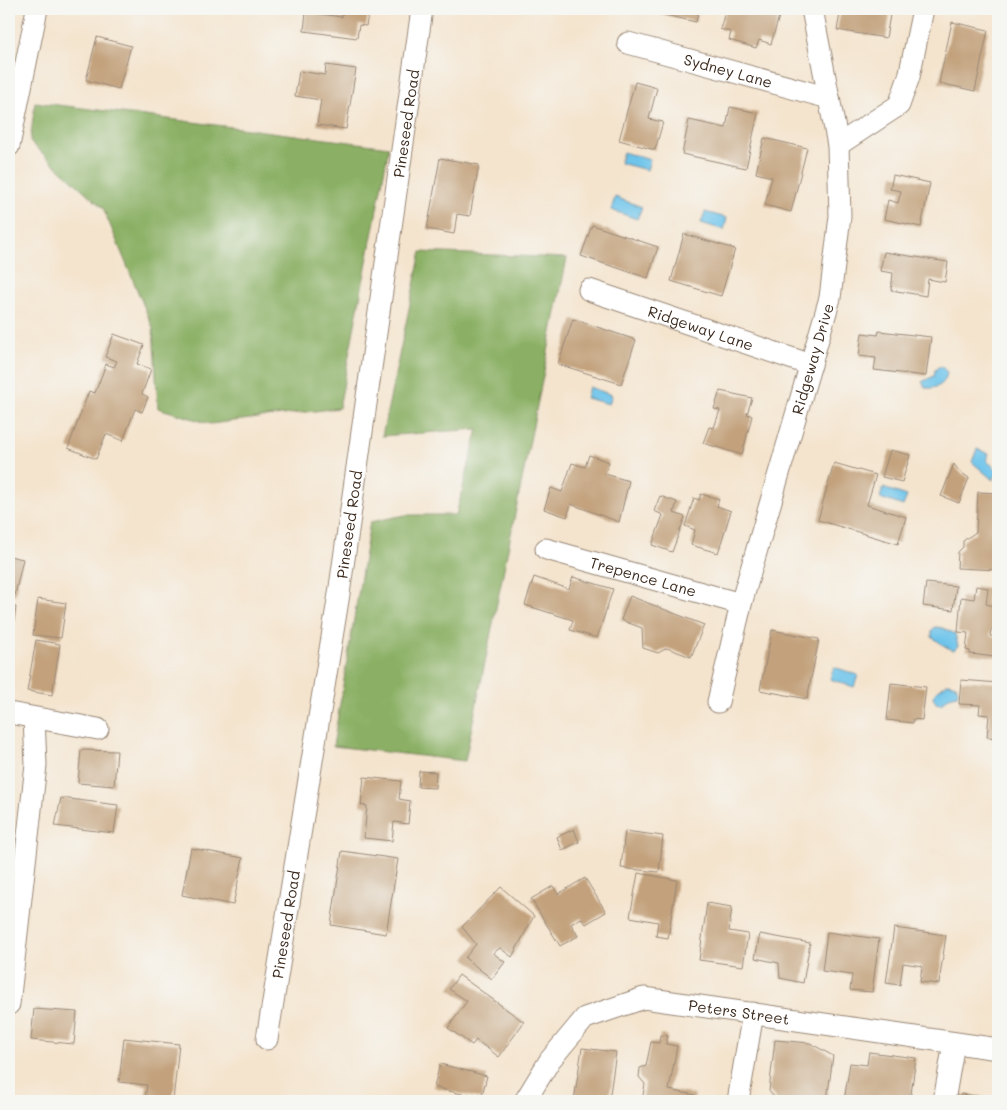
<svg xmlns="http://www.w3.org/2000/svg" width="1007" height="1110" font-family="Mali,sans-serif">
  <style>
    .forest { fill: #8bb065; stroke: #636d42 }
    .water { fill: #6ec4eb; stroke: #547784 }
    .building { fill: #c2a17b }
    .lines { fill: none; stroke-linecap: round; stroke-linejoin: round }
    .street-casing { stroke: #988776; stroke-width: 23 }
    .street { stroke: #fff; stroke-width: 21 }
    .labels { text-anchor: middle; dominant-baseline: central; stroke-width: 4.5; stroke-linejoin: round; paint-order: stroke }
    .street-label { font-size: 15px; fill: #3b2a1e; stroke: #f6f6f2 }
  </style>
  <rect width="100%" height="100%" fill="#f6f6f2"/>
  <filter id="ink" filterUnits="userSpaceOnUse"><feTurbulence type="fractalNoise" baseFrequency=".02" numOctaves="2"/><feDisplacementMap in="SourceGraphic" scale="10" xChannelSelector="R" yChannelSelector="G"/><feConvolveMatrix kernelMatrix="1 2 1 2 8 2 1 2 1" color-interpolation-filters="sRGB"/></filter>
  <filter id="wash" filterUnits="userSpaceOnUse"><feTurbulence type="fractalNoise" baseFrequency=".0096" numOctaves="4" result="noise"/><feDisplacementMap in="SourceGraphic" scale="20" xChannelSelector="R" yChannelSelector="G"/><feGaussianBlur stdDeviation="1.12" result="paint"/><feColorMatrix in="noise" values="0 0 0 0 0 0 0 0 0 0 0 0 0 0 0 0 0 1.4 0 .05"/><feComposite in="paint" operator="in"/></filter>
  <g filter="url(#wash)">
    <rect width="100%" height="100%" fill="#f4e4ce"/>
    <g class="forest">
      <path d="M 35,102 L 389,147 L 339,408 L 210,424 L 158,408 L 153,328 L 103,208 L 30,142 Z"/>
      <path d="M 421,252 L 567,258 L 465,761 L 333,746 L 370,522 L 405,515 L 456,515 L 478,429 L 382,436 Z"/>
    </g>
    <g class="water">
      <path d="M 623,152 L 650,160 L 647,170 L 620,163 Z"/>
      <path d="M 615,197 L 642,207 L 637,219 L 611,210 Z"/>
      <path d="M 705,212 L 727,218 L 724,230 L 701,223 Z"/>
      <path d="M 938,367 L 942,367 L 947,372 C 946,384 937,389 926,388 L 922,382 L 934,376 L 935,370 Z"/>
      <path d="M 589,387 L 612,395 L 609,404 L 586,398 Z"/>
      <path d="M 977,449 L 989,454 L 986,460 L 998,471 L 993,480 L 972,462 Z"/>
      <path d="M 883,488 L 907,496 L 903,506 L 880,498 Z"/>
      <path d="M 935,627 L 943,628 L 955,634 L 958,646 L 954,650 C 947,649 938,641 932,637 L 932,630 Z"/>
      <path d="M 834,667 L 858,675 L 854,687 L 830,679 Z"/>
      <path d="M 948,683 L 956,685 L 958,691 L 957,695 L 949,697 L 941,704 L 936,703 L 933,697 L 936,691 Z"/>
    </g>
    <g id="blocks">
      <g class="building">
        <path d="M 343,9 L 369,9 L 366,26 L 359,25 L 357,38 L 304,31 L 306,12 L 342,17 Z"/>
        <path d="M 638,9 L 699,9 L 696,22 Z"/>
        <path d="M 726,9 L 769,9 L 780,13 L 771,44 L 759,40 L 756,48 L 729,40 L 731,32 L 720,29 Z"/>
        <path d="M 841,9 L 891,9 L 886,38 L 837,30 Z"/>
        <path d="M 952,22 L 988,30 L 975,91 L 939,83 Z"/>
        <path d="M 97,37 L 131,46 L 119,89 L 86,80 Z"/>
        <path d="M 326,65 L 356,69 L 346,129 L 317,125 L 321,100 L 295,96 L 299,71 L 325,75 Z"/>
        <path d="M 635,82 L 657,88 L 649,119 L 663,122 L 655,150 L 619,140 Z"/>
        <path d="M 730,107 L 758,113 L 746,168 L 682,154 L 689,120 L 726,128 Z"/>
        <path d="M 764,138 L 807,148 L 791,212 L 765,205 L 772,177 L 756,173 Z"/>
        <path d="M 440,158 L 479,165 L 470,216 L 457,214 L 454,234 L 427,229 Z"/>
        <path d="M 893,175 L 930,183 L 921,227 L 884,219 L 888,200 L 898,203 L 901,191 L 890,189 Z"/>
        <path d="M 592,225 L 658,247 L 648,278 L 581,256 Z"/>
        <path d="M 684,234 L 735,249 L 721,296 L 671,281 Z"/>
        <path d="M 884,252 L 948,262 L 945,282 L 928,279 L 926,296 L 891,290 L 893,273 L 880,271 Z"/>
        <path d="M 573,319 L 636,340 L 621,384 L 558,364 Z"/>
        <path d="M 879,331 L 931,337 L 926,376 L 874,370 L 876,358 L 859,356 L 862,333 L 878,335 Z"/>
        <path d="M 114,334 L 144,345 L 137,364 L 151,369 L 142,394 L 148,397 L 142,412 L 135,409 L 123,441 L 106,434 L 96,459 L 68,448 L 89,391 L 95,393 L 106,364 L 114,367 L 117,361 L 105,357 Z"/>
        <path d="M 720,391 L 752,398 L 747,414 L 752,416 L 742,455 L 703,443 L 709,427 L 714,428 L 720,410 L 714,409 Z"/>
        <path d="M 890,450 L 910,455 L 902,482 L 882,477 Z"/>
        <path d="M 589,455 L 609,462 L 605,474 L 629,481 L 619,522 L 571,504 L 567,517 L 544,509 L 551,488 L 562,492 L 572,463 L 585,467 Z"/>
        <path d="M 834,463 L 876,475 L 867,505 L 906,517 L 898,544 L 818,520 Z"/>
        <path d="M 954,464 L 959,471 L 969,478 L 959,503 L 941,496 Z"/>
        <path d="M 978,492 L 998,493 L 998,570 L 957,568 L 958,552 L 963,547 L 963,541 L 976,532 Z"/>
        <path d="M 701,494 L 719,499 L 717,506 L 731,511 L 718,553 L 691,545 L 695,530 L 685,526 L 694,498 L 699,500 Z"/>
        <path d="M 660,496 L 677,502 L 674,513 L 685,517 L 672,552 L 652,545 L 663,515 L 654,511 Z"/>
        <path d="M 9,556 L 23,559 L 15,595 L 9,594 Z"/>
        <path d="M 534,577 L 569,589 L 573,577 L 613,589 L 597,638 L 570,630 L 573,620 L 525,605 Z"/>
        <path d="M 926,583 L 956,586 L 953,610 L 923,606 Z"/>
        <path d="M 976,586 L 988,588 L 986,604 L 998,607 L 998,630 L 991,630 L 990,636 L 998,637 L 996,657 L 970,654 L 970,651 L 966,650 L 968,633 L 958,632 L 961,597 L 974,599 Z"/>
        <path d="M 630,596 L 704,625 L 691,657 L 667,648 L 658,653 L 643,648 L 642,628 L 621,620 Z"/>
        <path d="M 38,599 L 66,603 L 61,638 L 33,635 Z"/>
        <path d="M 9,605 L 16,607 L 10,645 L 9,645 Z"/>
        <path d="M 772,630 L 819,639 L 807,699 L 760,690 Z"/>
        <path d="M 36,640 L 60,644 L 52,695 L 27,691 Z"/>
        <path d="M 961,680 L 998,683 L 998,738 L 987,737 L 989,715 L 979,714 L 980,705 L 959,704 Z"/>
        <path d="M 891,683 L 926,687 L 922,720 L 913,719 L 913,723 L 887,720 Z"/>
        <path d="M 81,750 L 117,751 L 114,786 L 78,783 Z"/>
        <path d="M 419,771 L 436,772 L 435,788 L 418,787 Z"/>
        <path d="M 364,777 L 401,781 L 399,799 L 410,801 L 408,824 L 394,822 L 392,841 L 364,838 L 367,806 L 361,805 Z"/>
        <path d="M 61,798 L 118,805 L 114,833 L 55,826 Z"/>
        <path d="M 574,829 L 579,842 L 562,850 L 557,837 Z"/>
        <path d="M 625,831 L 663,836 L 659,872 L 621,868 Z"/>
        <path d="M 191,848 L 243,858 L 233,905 L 182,895 Z"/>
        <path d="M 342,851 L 398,859 L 386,934 L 331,925 Z"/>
        <path d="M 638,873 L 677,880 L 668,938 L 656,936 L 658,922 L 630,917 Z"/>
        <path d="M 585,878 L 606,912 L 586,924 L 581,918 L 571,924 L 578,936 L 560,946 L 531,899 L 553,886 L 558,894 Z"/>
        <path d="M 501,887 L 534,916 L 512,957 L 500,948 L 493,953 L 505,962 L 492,979 L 465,958 L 476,944 L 462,927 Z"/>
        <path d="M 707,903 L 732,907 L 729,931 L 748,934 L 743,966 L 699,960 Z"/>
        <path d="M 894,928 L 946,935 L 939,984 L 920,982 L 922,966 L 903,963 L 900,985 L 886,983 Z"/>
        <path d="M 827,932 L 879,939 L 872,992 L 850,990 L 852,975 L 822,971 Z"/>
        <path d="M 760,934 L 810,943 L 803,983 L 780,978 L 779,963 L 755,958 Z"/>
        <path d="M 459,975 L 524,1022 L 499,1057 L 476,1040 L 472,1045 L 448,1028 L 467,1001 L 449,989 Z"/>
        <path d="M 34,1009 L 77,1012 L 74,1044 L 31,1040 Z"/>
        <path d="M 660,1035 L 668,1036 L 666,1044 L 677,1046 L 669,1090 L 695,1095 L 694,1101 L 642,1101 L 645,1084 L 639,1077 L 640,1068 L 646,1066 L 651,1042 L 659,1043 Z"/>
        <path d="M 124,1038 L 179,1044 L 173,1101 L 145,1099 L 147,1085 L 119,1082 Z"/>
        <path d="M 775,1040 L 810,1043 L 833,1056 L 827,1100 L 808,1097 L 807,1101 L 778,1101 L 769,1091 Z"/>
        <path d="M 582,1048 L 616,1052 L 609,1101 L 574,1101 Z"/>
        <path d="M 869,1052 L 916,1058 L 910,1101 L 844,1101 L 850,1063 L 867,1065 Z"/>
        <path d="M 440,1064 L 487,1076 L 481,1099 L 434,1087 Z"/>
        <path d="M 961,1094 L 998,1099 L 998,1101 L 959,1101 Z"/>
      </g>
    </g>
  </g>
  <g filter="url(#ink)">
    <use href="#blocks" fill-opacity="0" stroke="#988776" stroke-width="1"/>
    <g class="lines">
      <g class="street-casing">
        <g id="street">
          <path id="s1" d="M 628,43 L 829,98"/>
          <path d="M 838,145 L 899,105 L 909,77 L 923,9"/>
          <path d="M 9,146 L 37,9"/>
          <path id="s2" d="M 589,290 L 811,365"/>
          <path id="s3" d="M 546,549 L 741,604"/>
          <path id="s4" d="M 718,702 L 741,604 L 830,298 L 840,216 L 838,145 L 812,9"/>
          <path d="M 9,713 L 98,729"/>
          <path d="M 9,1004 L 36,765 L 34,718"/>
          <path id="s5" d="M 267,1039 L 339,594 L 422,9"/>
          <path id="s6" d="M 525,1101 L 550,1060 L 585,1018 L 644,998 L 998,1049"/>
          <path d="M 738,1101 L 753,1013"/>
          <path d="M 944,1101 L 954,1043"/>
        </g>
      </g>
      <use href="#street" class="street"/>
    </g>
  </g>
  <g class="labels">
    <g class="street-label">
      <text stroke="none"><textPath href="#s1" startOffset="104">Sydney Lane</textPath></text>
      <text stroke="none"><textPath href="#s5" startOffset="926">Pineseed Road</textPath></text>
      <text stroke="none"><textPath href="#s2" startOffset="118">Ridgeway Lane</textPath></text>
      <text stroke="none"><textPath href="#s4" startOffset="356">Ridgeway Drive</textPath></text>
      <text stroke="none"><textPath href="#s5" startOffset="521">Pineseed Road</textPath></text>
      <text stroke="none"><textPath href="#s3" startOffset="101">Trepence Lane</textPath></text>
      <text stroke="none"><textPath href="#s5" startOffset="116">Pineseed Road</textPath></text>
      <text stroke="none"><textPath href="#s6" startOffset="261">Peters Street</textPath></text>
    </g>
  </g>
  <rect width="1007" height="1110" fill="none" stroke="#f6f6f2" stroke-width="30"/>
</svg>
